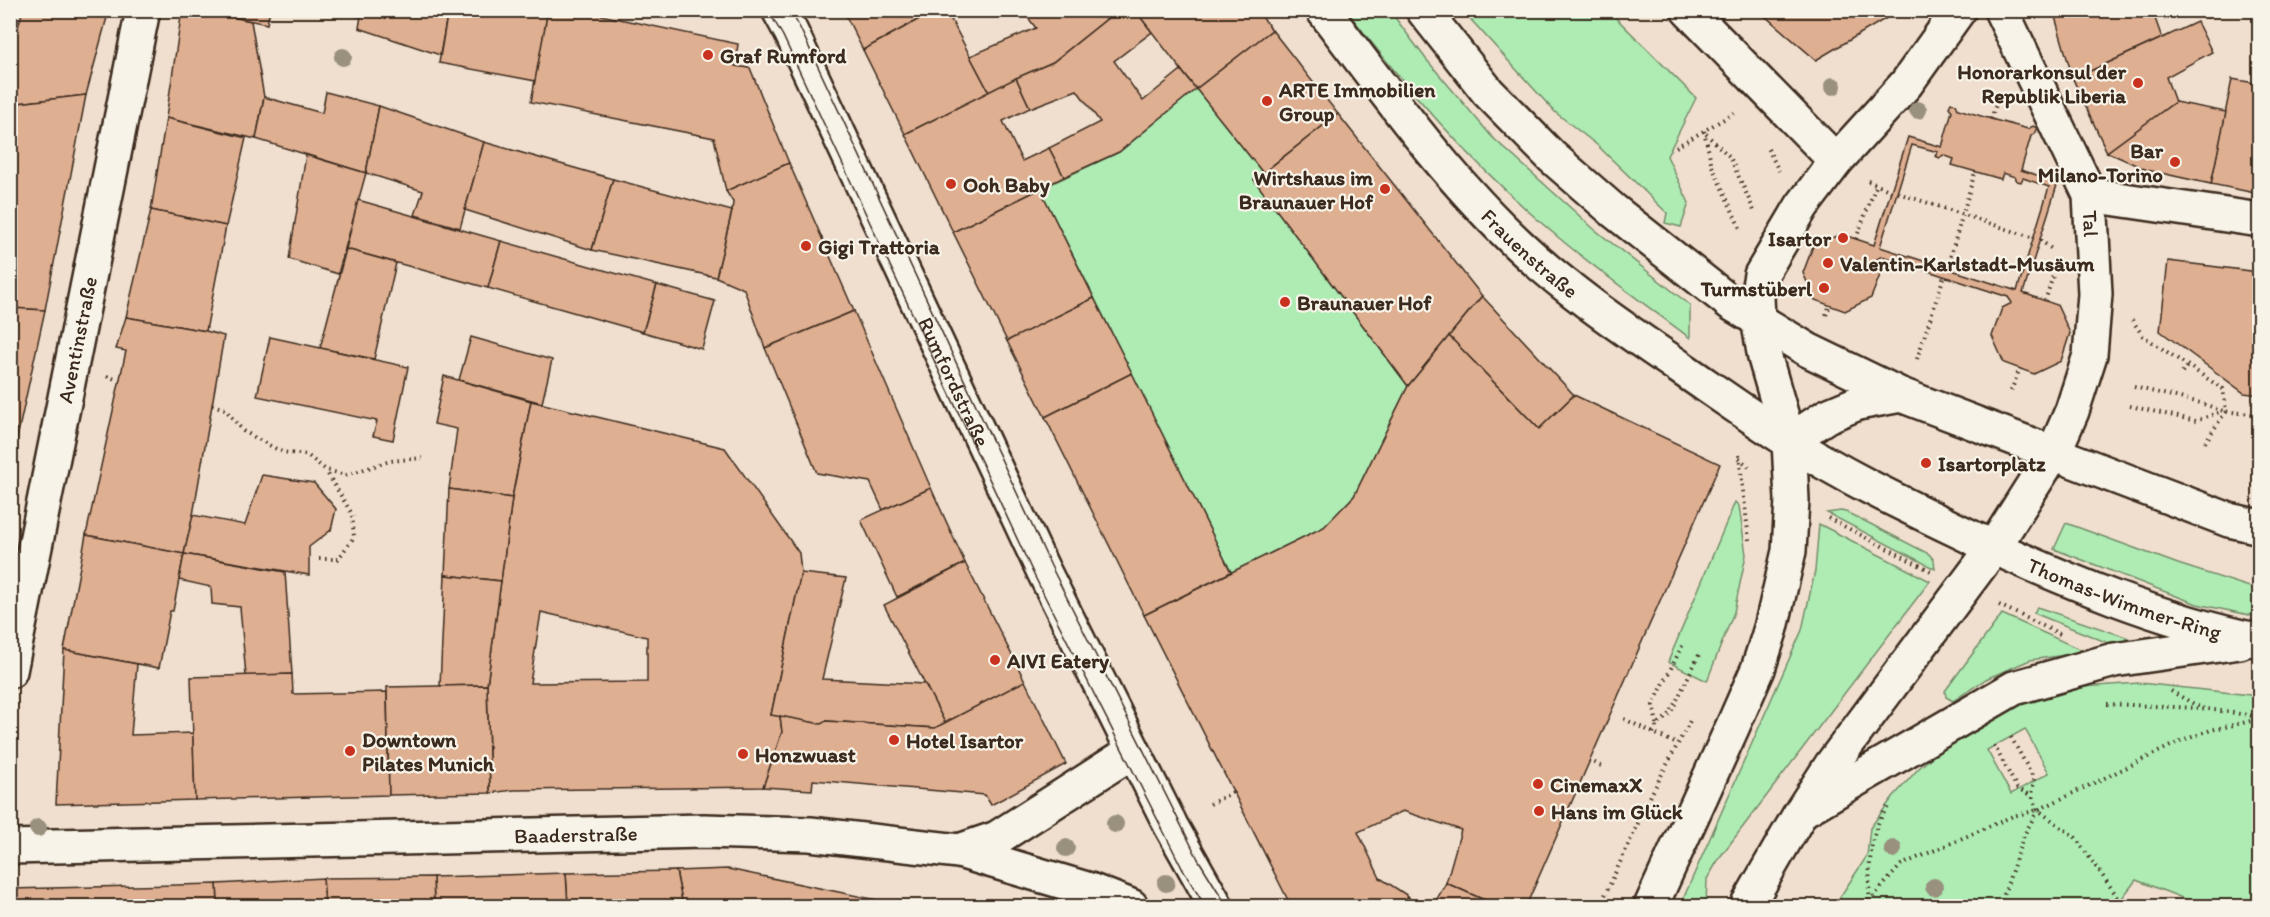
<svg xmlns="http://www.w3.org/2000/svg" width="2270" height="917" font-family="Itim,sans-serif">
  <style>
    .green { fill: #aeecb4; stroke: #748b69; stroke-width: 1.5; fill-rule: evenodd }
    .building { fill: #dfaf91; stroke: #3b2a1e; stroke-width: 1.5; fill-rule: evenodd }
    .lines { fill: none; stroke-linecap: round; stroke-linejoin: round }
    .minor-casing { stroke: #3b2a1e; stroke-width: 38 }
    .secondary-casing { stroke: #3b2a1e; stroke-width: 38 }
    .path { stroke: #3b2a1e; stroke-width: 4; stroke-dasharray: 1.5 4.5; stroke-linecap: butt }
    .minor { stroke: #f7f3e8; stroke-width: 33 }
    .secondary { stroke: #f7f3e8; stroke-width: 33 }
    .tram { stroke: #3b2a1e; stroke-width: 1.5 }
    .tree { fill: #99917e }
    .poi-dot { fill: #c8321e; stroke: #f7f3e8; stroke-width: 2 }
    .labels { text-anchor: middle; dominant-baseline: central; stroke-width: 4.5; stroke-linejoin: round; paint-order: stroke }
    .poi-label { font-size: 21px; font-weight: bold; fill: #3b2a1e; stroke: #f7f3e8; text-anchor: start }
    .street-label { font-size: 21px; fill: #3b2a1e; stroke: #f7f3e8 }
  </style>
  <rect width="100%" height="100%" fill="#f0dfce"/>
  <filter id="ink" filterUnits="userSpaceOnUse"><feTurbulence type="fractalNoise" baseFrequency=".0167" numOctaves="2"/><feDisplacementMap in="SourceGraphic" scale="12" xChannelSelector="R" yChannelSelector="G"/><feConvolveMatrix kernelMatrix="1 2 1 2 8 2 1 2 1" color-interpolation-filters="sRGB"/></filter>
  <g filter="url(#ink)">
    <g class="green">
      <path d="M 1347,11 L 1390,11 L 1426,59 L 1492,137 L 1594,229 L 1690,305 L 1690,338 C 1646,305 1601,273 1559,238 C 1479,171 1410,94 1347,11 Z"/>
      <path d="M 1463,11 L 1609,11 L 1696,98 L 1667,156 L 1689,203 L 1681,227 L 1665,223 L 1667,213 L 1597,145 L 1555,112 Z"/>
      <path d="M 1196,89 L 1263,173 L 1254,180 L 1408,386 L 1354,496 L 1324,527 L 1231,572 L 1040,189 L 1119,152 Z"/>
      <path d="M 1735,502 L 1739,506 L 1746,555 L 1734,612 L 1707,681 L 1668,662 Z"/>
      <path d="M 1841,511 L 1849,513 L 1929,554 L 1934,560 L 1935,569 L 1827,513 Z"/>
      <path d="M 2066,523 L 2178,564 L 2259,590 L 2259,617 L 2197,604 L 2054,549 Z"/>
      <path d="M 1819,524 L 1930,581 L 1720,857 L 1707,879 L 1706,906 L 1680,906 L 1802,630 L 1815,571 Z"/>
      <path d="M 2037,607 L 2129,638 L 2131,643 L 2123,649 L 2034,613 Z"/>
      <path d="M 2002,614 L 2086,652 L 2030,660 L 1986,679 L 1953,701 L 1946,697 L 1945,691 Z"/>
      <path d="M 2140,683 L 2259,696 L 2259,906 L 2203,906 L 2136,880 L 2116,906 L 1834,906 L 1867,856 L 1870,828 L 1893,797 L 1919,768 L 1944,747 L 1988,719 L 2027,701 L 2068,688 ZM 2025,729 L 2049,773 L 2011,794 L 1987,750 Z"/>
    </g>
    <g class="building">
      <path d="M 23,10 L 109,10 L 86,95 L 10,104 L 10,53 Z"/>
      <path d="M 182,10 L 200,10 L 251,21 L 264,97 L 256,139 L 166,118 Z"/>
      <path d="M 200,10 L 270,10 L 267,24 Z"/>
      <path d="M 331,10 L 362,10 L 361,17 Z"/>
      <path d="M 362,10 L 448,10 L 440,55 L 359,28 Z"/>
      <path d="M 448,10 L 548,10 L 536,81 L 439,63 Z"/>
      <path d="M 548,10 L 577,10 L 738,44 L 735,66 L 750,68 L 789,163 L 726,191 L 714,138 L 531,102 Z"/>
      <path d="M 843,10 L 936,10 L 863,50 Z"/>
      <path d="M 936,10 L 946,10 L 989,92 L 905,134 L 863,50 Z"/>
      <path d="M 1022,10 L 1073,10 L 1075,12 L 1118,10 L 1053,62 L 989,92 L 970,56 L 1036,28 Z"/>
      <path d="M 1118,10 L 1135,10 L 1152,32 L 1114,61 L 1143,101 L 1181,70 L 1196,89 L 1119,152 L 1064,177 L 1049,148 L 1100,122 L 1077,90 L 1030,108 L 1016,78 L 1053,62 Z"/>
      <path d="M 1135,10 L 1257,10 L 1272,30 L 1196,89 Z"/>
      <path d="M 1758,10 L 1900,10 L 1816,60 Z"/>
      <path d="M 2053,10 L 2152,10 L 2162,38 L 2073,79 Z"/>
      <path d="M 2202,10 L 2221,10 L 2207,18 Z"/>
      <path d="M 2197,22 L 2212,52 L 2166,77 L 2175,102 L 2107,152 L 2073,79 Z"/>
      <path d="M 1272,30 L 1338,114 L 1263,173 L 1196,89 Z"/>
      <path d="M 1016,78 L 1030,108 L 1003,121 L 1022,161 L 1049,148 L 1064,177 L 953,232 L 905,134 Z"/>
      <path d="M 2232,79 L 2260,84 L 2260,194 L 2211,184 Z"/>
      <path d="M 326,92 L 379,106 L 366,173 L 256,139 L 264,97 L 322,113 Z"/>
      <path d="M 86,95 L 45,310 L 10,308 L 10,104 Z"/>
      <path d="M 2175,102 L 2226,112 L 2211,184 L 2147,170 L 2107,152 Z"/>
      <path d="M 1951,103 L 1956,104 L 1958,109 L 1991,119 L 2028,129 L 2033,126 L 2037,128 L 2036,132 L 2031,136 L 2021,170 L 2058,182 L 2023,293 L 2057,305 L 2070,333 L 2061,361 L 2034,374 L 2004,363 L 1992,336 L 2002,308 L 2012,303 L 2008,297 L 1882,256 L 1877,259 L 1882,270 L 1871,298 L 1845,311 L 1815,300 L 1803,273 L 1813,246 L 1841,234 L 1874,245 L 1908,137 L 1942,147 L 1952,111 L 1949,107 ZM 1912,145 L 1938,152 L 1935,156 L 1940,158 L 1943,155 L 1954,159 L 1952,165 L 2001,179 L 2003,173 L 2015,177 L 2017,181 L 2021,182 L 2023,178 L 2049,187 L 2017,291 L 1880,247 Z"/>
      <path d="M 379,106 L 484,142 L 460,228 L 415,215 L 423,191 L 366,173 Z"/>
      <path d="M 1338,114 L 1482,296 L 1408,386 L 1254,180 Z"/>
      <path d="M 166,118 L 246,138 L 226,226 L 151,210 Z"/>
      <path d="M 484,142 L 613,179 L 592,250 L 465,210 Z"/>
      <path d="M 306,155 L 366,173 L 338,274 L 289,259 Z"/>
      <path d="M 789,163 L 854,311 L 765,348 L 744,289 L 716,277 L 732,211 L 733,202 L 726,191 Z"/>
      <path d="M 613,179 L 732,211 L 716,277 L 592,250 Z"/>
      <path d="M 1040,189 L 1094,298 L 1007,341 L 953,232 Z"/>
      <path d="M 358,200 L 501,241 L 488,288 L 346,249 Z"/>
      <path d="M 151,210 L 226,226 L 206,331 L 126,317 Z"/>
      <path d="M 501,241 L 657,285 L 643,332 L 488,288 Z"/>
      <path d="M 346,249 L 396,263 L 374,359 L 320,348 Z"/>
      <path d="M 2168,261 L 2259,272 L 2257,295 L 2260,295 L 2260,395 L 2244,393 L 2160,331 Z"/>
      <path d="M 657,285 L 715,301 L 702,349 L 643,332 Z"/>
      <path d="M 1482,296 L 1574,395 L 1539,429 L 1449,336 Z"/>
      <path d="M 1094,298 L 1132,373 L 1045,417 L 1007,341 Z"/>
      <path d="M 10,308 L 45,310 L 19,429 L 10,428 Z"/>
      <path d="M 854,311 L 931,488 L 883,510 L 870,482 L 817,473 L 765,348 Z"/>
      <path d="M 126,317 L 206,331 L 224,336 L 193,515 L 184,554 L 86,535 L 126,351 L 116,349 Z"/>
      <path d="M 1449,336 L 1539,429 L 1574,395 L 1720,464 L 1526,906 L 1498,906 L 1446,883 L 1461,830 L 1403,811 L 1358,832 L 1380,878 L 1408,896 L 1402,906 L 1291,906 L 1144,615 L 1324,527 L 1354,496 L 1408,386 Z"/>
      <path d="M 270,337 L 408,367 L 393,440 L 373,436 L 377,421 L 257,396 Z"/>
      <path d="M 471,337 L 552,360 L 542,403 L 459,380 Z"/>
      <path d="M 1132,373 L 1231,572 L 1144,615 L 1045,417 Z"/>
      <path d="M 444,376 L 531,401 L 512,498 L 449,489 L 457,429 L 434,424 Z"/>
      <path d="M 531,401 L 725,448 L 799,553 L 801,573 L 771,715 L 780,716 L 782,732 L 763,787 L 514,790 L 490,793 L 487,685 L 512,498 ZM 541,612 L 647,637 L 647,682 L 530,683 Z"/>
      <path d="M 10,428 L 19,429 L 10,473 Z"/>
      <path d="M 262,475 L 314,483 L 336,509 L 331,530 L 309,547 L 309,575 L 184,554 L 193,515 L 245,525 Z"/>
      <path d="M 931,488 L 965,563 L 897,597 L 861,520 Z"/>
      <path d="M 449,489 L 512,498 L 501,581 L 445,575 Z"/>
      <path d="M 86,535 L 184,554 L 173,611 L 170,611 L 159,668 L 64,650 Z"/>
      <path d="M 184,554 L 285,572 L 292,674 L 246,676 L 240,607 L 212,604 L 211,587 L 179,580 Z"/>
      <path d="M 965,563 L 1025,681 L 945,723 L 884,605 Z"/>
      <path d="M 801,573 L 846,578 L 822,679 L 925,684 L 945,723 L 935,728 L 826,721 L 821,724 L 771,715 Z"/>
      <path d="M 445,575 L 501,581 L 487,685 L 440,686 Z"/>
      <path d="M 64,650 L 137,664 L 131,735 L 193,733 L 195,800 L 56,804 Z"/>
      <path d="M 292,674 L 293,694 L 387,692 L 389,795 L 195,800 L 191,677 Z"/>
      <path d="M 1025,681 L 1066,764 L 991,805 L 985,795 L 813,780 L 812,790 L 763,787 L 782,732 L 780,716 L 821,724 L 826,721 L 935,728 Z"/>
      <path d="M 487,685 L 490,793 L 389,795 L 387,687 Z"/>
      <path d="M 728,869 L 882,901 L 881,906 L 683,906 L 676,871 Z"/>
      <path d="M 676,871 L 683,906 L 568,906 L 566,873 Z"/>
      <path d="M 566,873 L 568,906 L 434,906 L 433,877 Z"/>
      <path d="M 433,877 L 434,906 L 325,906 L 323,878 Z"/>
      <path d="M 323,878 L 325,906 L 218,906 L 217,884 Z"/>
      <path d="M 1446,883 L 1498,906 L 1433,906 Z"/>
      <path d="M 217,884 L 218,906 L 10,906 L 10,889 Z"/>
      <path d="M 1408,896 L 1415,906 L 1402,906 Z"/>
      <path d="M 882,901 L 907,906 L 881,906 Z"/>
    </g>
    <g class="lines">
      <g class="minor-casing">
        <g id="minor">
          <path id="s1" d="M 779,10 L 791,32 L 1043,570 L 1171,826 L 1216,906"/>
          <path d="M 1688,10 L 1836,161"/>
          <path id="s2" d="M 2001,10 L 2090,195 L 2095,294 L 2090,355 L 2072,411 L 2054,452"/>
          <path d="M 2090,195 L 2260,220"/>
          <path d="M 1789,441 L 1765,358 L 1758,319 L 1757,297 L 1761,275 L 1802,206 L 1836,161 L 1906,84 L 1959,10"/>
          <path id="s3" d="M 10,671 L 143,10"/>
          <path id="s4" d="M 10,847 L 704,831 L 810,834 L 959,851 L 1090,890 L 1131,906"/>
          <path d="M 959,851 L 997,838 L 1133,751"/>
        </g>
      </g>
      <g class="secondary-casing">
        <g id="secondary">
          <path id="s5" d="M 1323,10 C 1385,91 1445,176 1520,246 C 1569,292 1626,330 1681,368 C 1716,392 1751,417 1787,440 C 1845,477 1909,507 1971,537 C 2064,580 2159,620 2260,641"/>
          <path d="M 1423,10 L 1488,92 L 1552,157 L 1614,211 L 1732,304 L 1808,350 L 1901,395 L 2229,520 L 2260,527"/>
          <path d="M 1789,441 L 1827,416 L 1858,403 L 1901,395"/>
          <path d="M 1807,808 L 2014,688 L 2114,660 L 2240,642"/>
          <path d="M 1651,906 L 1732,728 L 1758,669 L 1771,628 L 1789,551 L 1792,500 L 1789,441"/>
          <path d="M 1747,906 L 1801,812 L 1832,764 L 1994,547 L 2054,452"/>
        </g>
      </g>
      <g class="path">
        <path d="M 1991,119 L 1999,96"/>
        <path d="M 1704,131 L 1712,166 L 1740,228"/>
        <path d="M 1706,134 L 1730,157 L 1755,213"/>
        <path d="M 1676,147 L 1736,112"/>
        <path d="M 1768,149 L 1779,171"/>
        <path d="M 1868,181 L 1891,191"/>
        <path d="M 1898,193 L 2034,238"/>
        <path d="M 1856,239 L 1876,186"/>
        <path d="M 2040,240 L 2053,250"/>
        <path d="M 1947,268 L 1975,172"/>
        <path d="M 2045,301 L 2054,273"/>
        <path d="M 1826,315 L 1830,305"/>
        <path d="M 2132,320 L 2143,336 L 2223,389 L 2226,411 L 2204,444"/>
        <path d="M 1917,359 L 1944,276"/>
        <path d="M 2182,373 L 2187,366"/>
        <path d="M 107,376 L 118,380"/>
        <path d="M 2134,387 L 2201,403 L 2223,411 L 2260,415"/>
        <path d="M 2011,391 L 2020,368"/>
        <path d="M 212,405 L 225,409 L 243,431 L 282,452 L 307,455 L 326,470 L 346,475 L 390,461 L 422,458"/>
        <path d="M 2130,406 L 2196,421 L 2222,411"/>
        <path d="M 1739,455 L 1749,540"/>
        <path d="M 1739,458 L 1751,469"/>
        <path d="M 1828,518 L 1931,571"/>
        <path d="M 319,559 L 338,559 L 354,537 L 352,514 L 326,471"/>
        <path d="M 1999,605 L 2060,634"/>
        <path d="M 2171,691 L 2201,708 L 2260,717"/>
        <path d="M 2107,704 L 2198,708"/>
        <path d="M 1624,719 L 1677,744"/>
        <path d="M 1657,724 L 1653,705 L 1683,644"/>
        <path d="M 1653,733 L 1657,725 L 1670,714 L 1700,653"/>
        <path d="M 2011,737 L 2034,779 L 2032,796 L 2038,810 L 2075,837 L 2124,906"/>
        <path d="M 1994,745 L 2017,788 L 2032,796"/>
        <path d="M 1589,760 L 1603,767"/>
        <path d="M 1210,804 L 1233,792"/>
        <path d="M 1869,901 C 1870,868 1867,834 1888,807"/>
        <path d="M 1600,906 L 1652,793 L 1690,721"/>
        <path d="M 1865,906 L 1901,865 L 2013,816 L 2038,810 L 2179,742 L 2211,730 L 2260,719"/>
        <path d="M 2000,906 L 2024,835 L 2038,810"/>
      </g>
      <use href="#minor" class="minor"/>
      <use href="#secondary" class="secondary"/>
      <g class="tram">
        <path d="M 768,10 L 783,36 L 1034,575 L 1182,868 L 1205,906"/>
        <path d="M 790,10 L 800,28 L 1051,566 L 1198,859 L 1227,906"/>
      </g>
    </g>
    <g class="tree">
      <circle cx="343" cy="57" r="9"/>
      <circle cx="1833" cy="86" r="9"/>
      <circle cx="1918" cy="110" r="9"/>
      <circle cx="1115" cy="824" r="9"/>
      <circle cx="38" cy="828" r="9"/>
      <circle cx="1066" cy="848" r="9"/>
      <circle cx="1893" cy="849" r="9"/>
      <circle cx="1166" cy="883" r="9"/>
      <circle cx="1934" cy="887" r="9"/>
    </g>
  </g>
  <g class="poi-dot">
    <circle cx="708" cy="55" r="6"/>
    <circle cx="2138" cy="83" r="6"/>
    <circle cx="1267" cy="101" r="6"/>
    <circle cx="2175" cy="162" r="6"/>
    <circle cx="951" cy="184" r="6"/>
    <circle cx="1385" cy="189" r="6"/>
    <circle cx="1843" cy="238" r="6"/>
    <circle cx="806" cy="246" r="6"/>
    <circle cx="1828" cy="263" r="6"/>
    <circle cx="1824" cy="288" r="6"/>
    <circle cx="1285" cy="302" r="6"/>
    <circle cx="1926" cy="463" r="6"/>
    <circle cx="995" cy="660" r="6"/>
    <circle cx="894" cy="740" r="6"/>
    <circle cx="350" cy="751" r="6"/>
    <circle cx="743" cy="754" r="6"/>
    <circle cx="1538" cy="784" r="6"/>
    <circle cx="1539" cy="811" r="6"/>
  </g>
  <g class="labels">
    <g class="poi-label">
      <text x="720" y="55">Graf Rumford</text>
      <text x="2126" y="71" text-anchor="end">Honorarkonsul der<tspan x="2126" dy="24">Republik Liberia</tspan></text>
      <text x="1279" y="89">ARTE Immobilien<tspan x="1279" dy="24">Group</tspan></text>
      <text x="2163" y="150" text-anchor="end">Bar<tspan x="2163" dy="24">Milano-Torino</tspan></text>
      <text x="1373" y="177" text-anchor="end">Wirtshaus im<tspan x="1373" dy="24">Braunauer Hof</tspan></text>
      <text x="963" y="184">Ooh Baby</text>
      <text x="1831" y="238" text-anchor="end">Isartor</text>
      <text x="818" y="246">Gigi Trattoria</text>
      <text x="1840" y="263">Valentin-Karlstadt-Musäum</text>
      <text x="1812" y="288" text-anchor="end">Turmstüberl</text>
      <text x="1297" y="302">Braunauer Hof</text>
      <text x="1938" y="463">Isartorplatz</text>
      <text x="1007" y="660">AIVI Eatery</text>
      <text x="362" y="739">Downtown<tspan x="362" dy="24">Pilates Munich</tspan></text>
      <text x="906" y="740">Hotel Isartor</text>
      <text x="755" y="754">Honzwuast</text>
      <text x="1550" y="784">CinemaxX</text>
      <text x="1551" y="811">Hans im Glück</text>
    </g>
    <g class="street-label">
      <text stroke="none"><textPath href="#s2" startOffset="234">Tal</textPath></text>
      <text stroke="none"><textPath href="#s5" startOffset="320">Frauenstraße</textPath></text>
      <text stroke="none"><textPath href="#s3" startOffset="338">Aventinstraße</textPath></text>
      <text stroke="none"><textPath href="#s1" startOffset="411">Rumfordstraße</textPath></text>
      <text stroke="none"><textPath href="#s5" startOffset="1012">Thomas-Wimmer-Ring</textPath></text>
      <text stroke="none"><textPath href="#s4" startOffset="566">Baaderstraße</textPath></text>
    </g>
  </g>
  <rect width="2270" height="917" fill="none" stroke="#f7f3e8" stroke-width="36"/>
  <rect x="18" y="18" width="2234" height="881" fill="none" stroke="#3b2a1e" stroke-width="2" filter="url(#ink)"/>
</svg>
